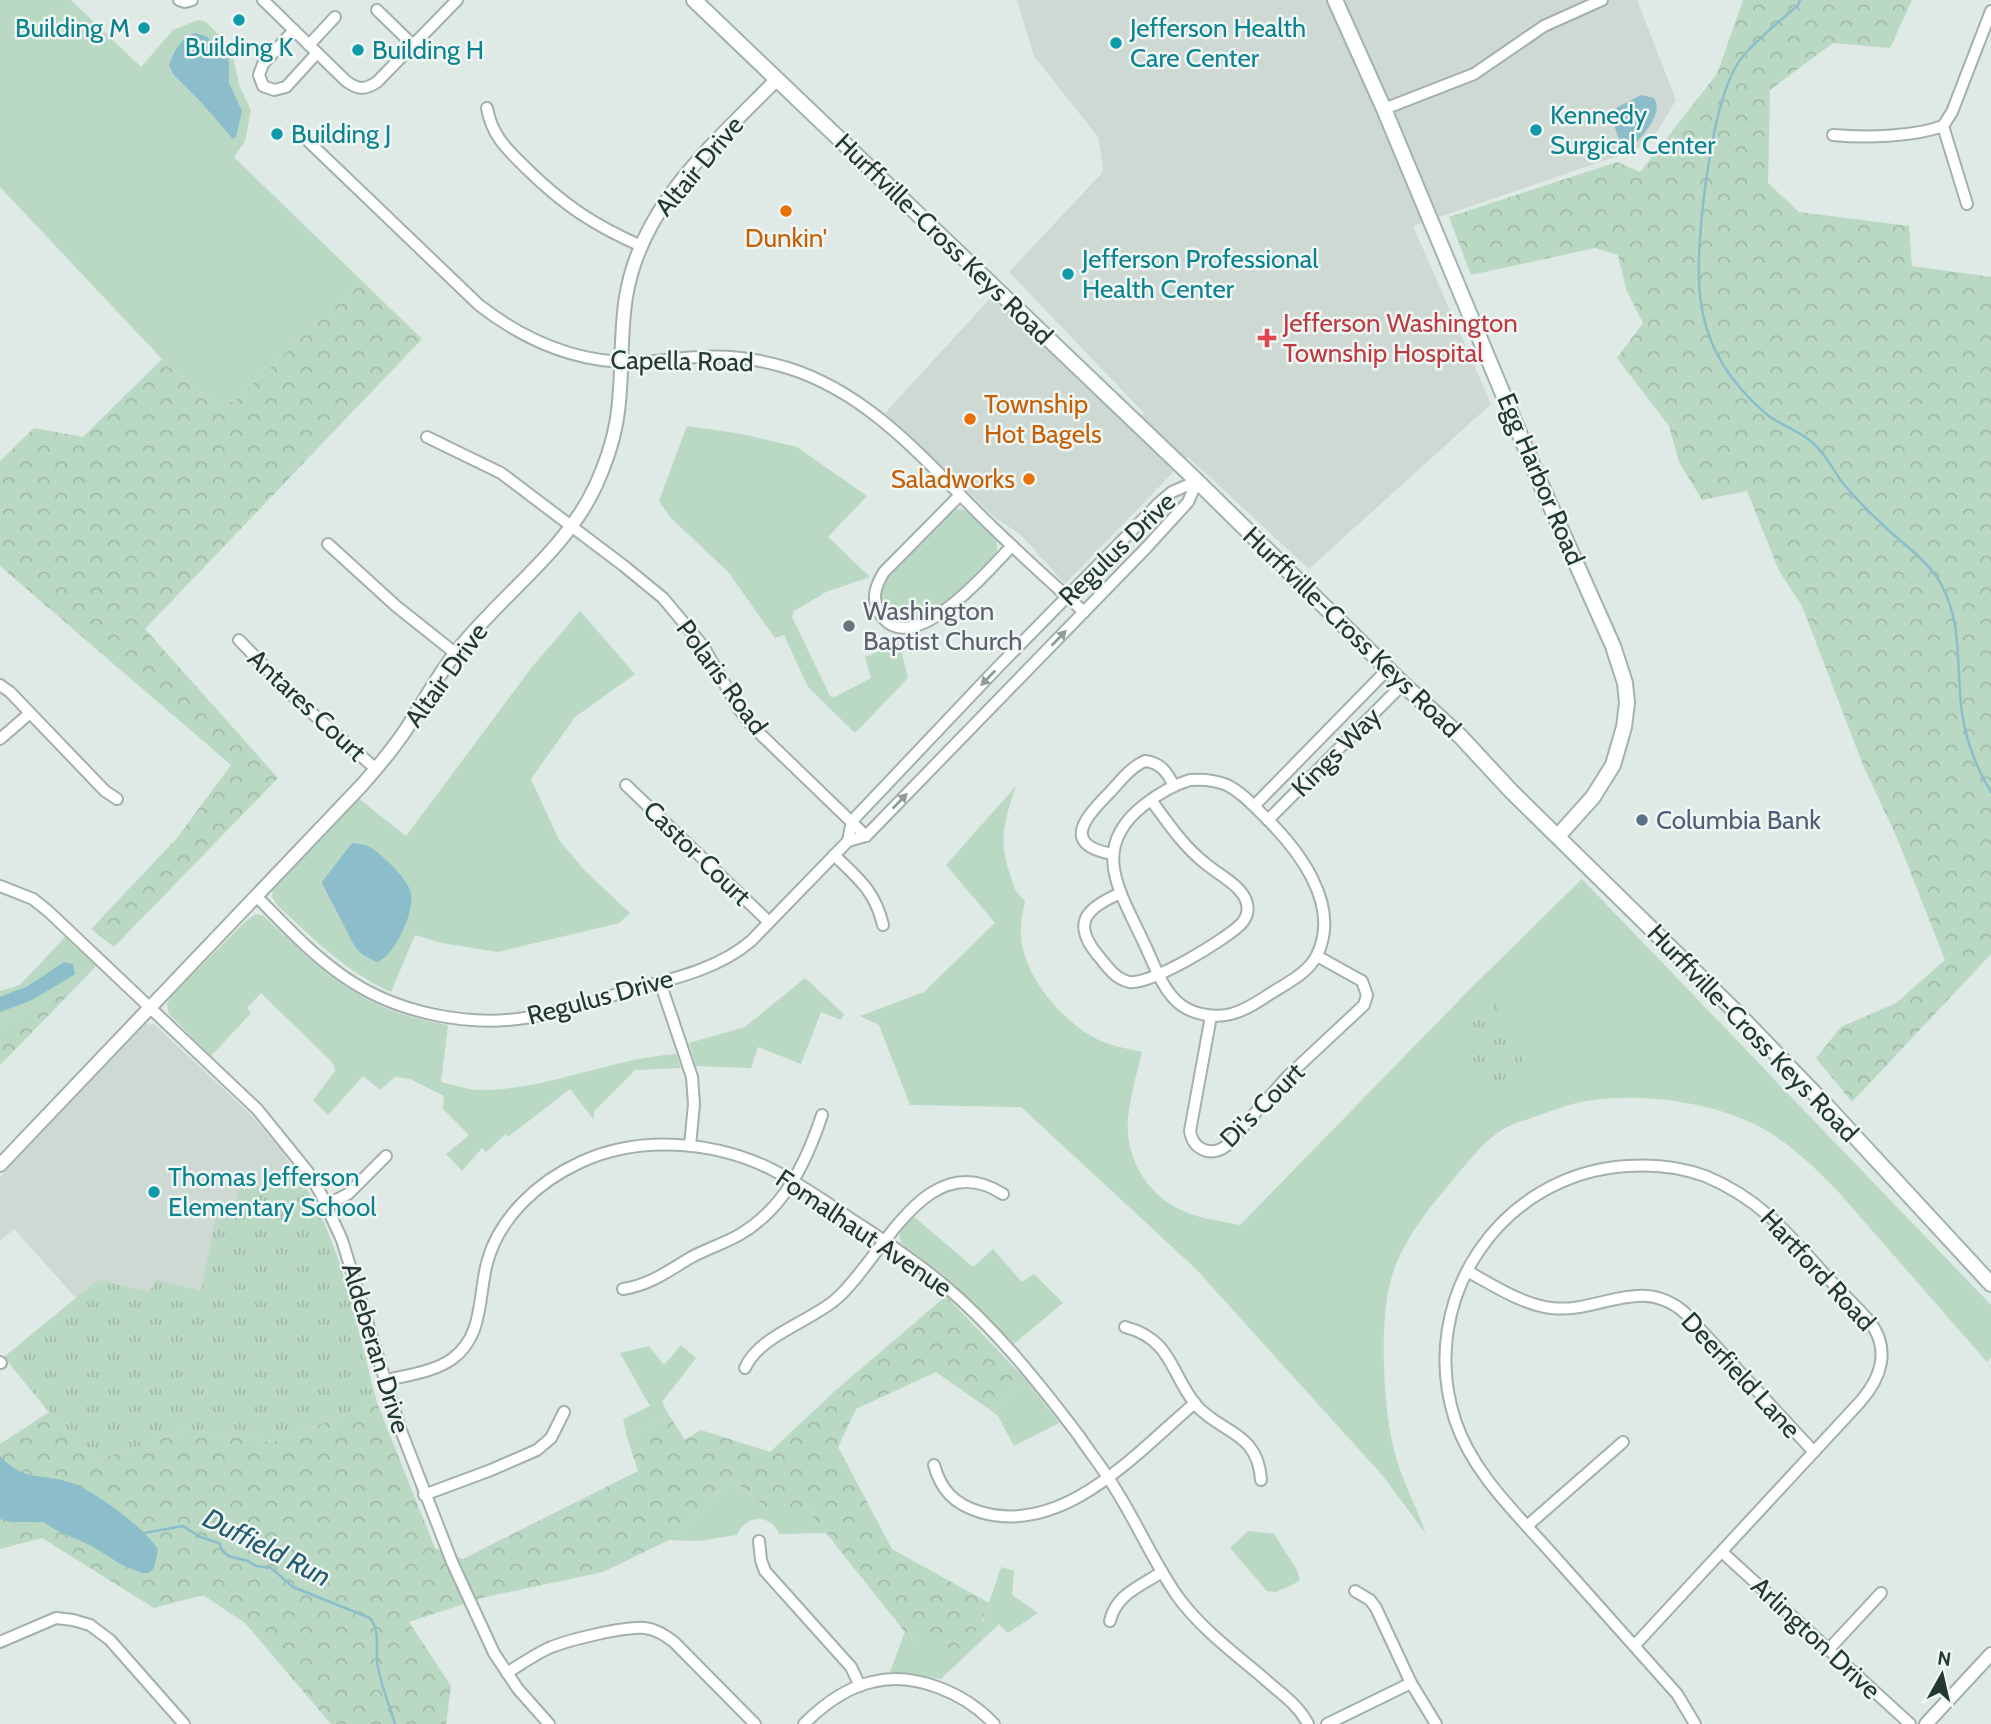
<svg xmlns="http://www.w3.org/2000/svg" width="1991" height="1724" font-family="Cabin,sans-serif">
  <style>
    .built { fill: #ced9d4 }
    .green { fill: #bad9c4 }
    .forest { fill: url(#forest-crowns) }
    .park { fill: url(#park-tufts) }
    .water { fill: #8cbdca }
    .lines { fill: none; stroke-linecap: round; stroke-linejoin: round }
    .stream { stroke: #8cbdca; stroke-width: 2.5 }
    .minor-casing { stroke: #a3b0ac; stroke-width: 14 }
    .tertiary-casing { stroke: #a3b0ac; stroke-width: 16 }
    .secondary-casing { stroke: #a0b4ae; stroke-width: 18 }
    .minor { stroke: #fff; stroke-width: 10 }
    .tertiary { stroke: #fff; stroke-width: 12 }
    .secondary { stroke: #fff; stroke-width: 14 }
    .oneway { fill: #909c99 }
    .culture-dot { fill: #0f9aa8; stroke: #eff6f3; stroke-width: 2.5 }
    .food-dot { fill: #e8710a; stroke: #eff6f3; stroke-width: 2.5 }
    .health-dot { fill: #e0444e; stroke: #eff6f3; stroke-width: 2.5 }
    .worship-dot { fill: #6b7280; stroke: #eff6f3; stroke-width: 2.5 }
    .service-dot { fill: #5c6f8a; stroke: #eff6f3; stroke-width: 2.5 }
    .labels { text-anchor: middle; dominant-baseline: central; stroke-width: 5; stroke-linejoin: round; paint-order: stroke }
    .culture-label { font-size: 26px; fill: #0d838f; stroke: #eff6f3; text-anchor: start }
    .street-label { font-size: 26px; fill: #223833; stroke: #eff6f3 }
    .food-label { font-size: 26px; fill: #c56008; stroke: #eff6f3 }
    .health-label { font-size: 26px; fill: #be3a42; stroke: #eff6f3; text-anchor: start }
    .worship-label { font-size: 26px; fill: #5b616d; stroke: #eff6f3; text-anchor: start }
    .service-label { font-size: 26px; fill: #4e5e75; stroke: #eff6f3; text-anchor: start }
    .water-label { font-size: 28px; font-style: italic; fill: #225c6e; stroke: #eff6f3 }
  </style>
  <defs>
    <pattern id="forest-crowns" width="20" height="18" patternUnits="userSpaceOnUse" patternTransform="scale(1.75)"><rect width="20" height="18" fill="#bad9c4"/><path d="M2 6a3 3 0 1 1 6 0M12 15a3 3 0 1 1 6 0" fill="none" stroke="#a0bba9"/></pattern>
    <pattern id="park-tufts" width="24" height="20" patternUnits="userSpaceOnUse" patternTransform="scale(1.75)"><rect width="24" height="20" fill="#bad9c4"/><path d="M3 7l-1-3M5 7V3M7 7l1-3M15 17l-1-3M17 17v-4M19 17l1-3" fill="none" stroke="#a0bba9"/></pattern>
  </defs>
  <rect width="100%" height="100%" fill="#dfe9e5"/>
  <g class="built">
    <path d="M 1017,0 L 1637,0 L 1676,100 L 1651,142 L 1618,156 L 1413,226 L 1491,404 L 1309,569 L 1188,457 L 1065,584 L 1021,535 L 993,516 L 885,413 L 998,290 L 1135,422 L 1144,413 L 1009,272 L 1102,173 L 1103,167 L 1098,137 L 1034,56 Z"/>
    <path d="M 145,1024 L 154,1024 L 250,1114 L 280,1149 L 305,1185 L 324,1222 L 341,1267 L 377,1403 L 49,1412 L 4,1357 L 76,1298 L 14,1229 L 0,1241 L 0,1177 Z"/>
  </g>
  <g class="green">
    <path d="M 0,0 L 71,0 L 141,67 L 173,30 L 198,20 L 206,22 L 231,47 L 239,85 L 251,110 L 245,141 L 234,157 L 362,281 L 234,402 L 204,399 L 162,359 L 0,187 Z"/>
    <path d="M 687,426 L 742,434 L 797,447 L 867,496 L 828,537 L 870,577 L 826,592 L 794,611 L 792,617 L 830,696 L 835,697 L 871,678 L 865,657 L 899,643 L 908,678 L 855,733 L 808,687 L 784,635 L 775,638 L 729,573 L 670,517 L 659,501 Z"/>
    <path d="M 955,509 C 971,508 988,528 997,541 L 997,551 C 981,572 916,642 887,613 C 878,604 880,593 884,582 Z"/>
    <path d="M 580,611 L 635,674 L 575,717 L 531,779 L 559,840 L 586,872 L 630,913 L 619,923 L 498,952 L 442,943 L 415,935 L 391,992 C 346,972 314,939 278,906 L 272,897 L 273,888 L 359,799 L 406,836 L 532,667 Z"/>
    <path d="M 1016,786 C 1004,820 998,843 1011,877 C 1014,888 1016,894 1025,900 C 1024,908 1021,918 1021,926 C 1018,969 1056,1015 1091,1036 C 1106,1045 1124,1048 1142,1052 C 1137,1071 1132,1091 1129,1110 C 1122,1152 1144,1194 1183,1211 C 1201,1219 1221,1221 1240,1225 L 1471,988 L 1582,879 L 1991,1305 L 1991,1357 L 1987,1362 L 1835,1188 C 1808,1161 1779,1133 1743,1119 C 1697,1100 1636,1093 1587,1101 C 1568,1104 1549,1112 1531,1118 C 1523,1121 1514,1123 1507,1127 C 1482,1141 1465,1166 1447,1187 C 1423,1215 1397,1250 1389,1287 C 1380,1330 1383,1406 1394,1450 C 1401,1478 1416,1506 1426,1534 L 1383,1476 L 1196,1269 L 1021,1107 L 910,1105 L 879,1025 L 860,1016 L 924,992 L 995,923 L 946,865 Z"/>
    <path d="M 256,914 L 264,916 C 324,973 361,1011 448,1025 L 441,1082 C 455,1085 470,1091 484,1090 C 549,1089 610,1059 676,1054 L 681,1068 L 635,1070 L 594,1111 L 594,1120 L 570,1089 L 508,1137 L 506,1134 L 486,1152 L 482,1148 L 462,1171 L 446,1154 L 469,1135 L 443,1109 L 444,1096 L 410,1079 L 395,1077 L 380,1090 L 363,1076 L 328,1115 L 313,1100 L 335,1071 L 333,1063 L 261,993 L 247,1008 L 251,1013 L 211,1056 L 169,1014 L 167,1004 L 172,995 L 245,922 Z"/>
    <path d="M 65,937 L 96,966 L 78,985 L 0,1028 L 0,991 L 20,985 Z"/>
    <path d="M 805,978 L 844,1014 L 841,1020 L 821,1012 L 801,1064 L 758,1047 L 751,1068 L 696,1066 L 689,1043 L 745,1027 Z"/>
    <path d="M 912,1215 L 973,1267 L 993,1249 L 1022,1282 L 1034,1274 L 1063,1303 L 1014,1344 L 951,1281 L 901,1243 L 899,1230 Z"/>
    <path d="M 681,1345 L 696,1358 L 662,1402 L 669,1415 L 627,1437 L 623,1419 L 650,1406 L 620,1353 L 649,1346 L 664,1365 Z"/>
    <path d="M 1026,1380 L 1059,1423 L 1014,1446 L 998,1416 L 993,1412 Z"/>
    <path d="M 731,1478 L 766,1508 L 806,1508 L 826,1533 L 779,1534 C 771,1513 745,1515 737,1535 L 699,1541 L 669,1540 Z"/>
    <path d="M 1248,1531 L 1274,1534 L 1297,1570 L 1300,1581 L 1276,1592 L 1267,1591 L 1230,1548 Z"/>
    <path d="M 1001,1567 L 1014,1571 L 1012,1595 L 1038,1613 L 1008,1633 L 999,1624 L 941,1679 L 920,1675 L 890,1672 L 905,1632 L 924,1645 L 983,1621 Z"/>
  </g>
  <g class="forest">
    <path d="M 1743,0 L 1912,0 L 1890,48 L 1833,43 L 1770,90 L 1768,183 L 1799,212 L 1909,226 L 1912,266 L 1991,277 L 1991,954 L 1852,1102 L 1816,1058 L 1841,1027 L 1896,1003 L 1945,960 L 1897,838 L 1863,765 L 1802,606 L 1779,571 L 1747,491 L 1702,500 L 1679,462 L 1669,426 L 1617,358 L 1643,323 L 1626,289 L 1618,255 L 1595,248 L 1471,275 L 1449,217 L 1617,162 L 1640,172 L 1717,74 Z"/>
    <path d="M 362,281 L 422,339 L 145,629 L 278,778 L 114,947 L 91,929 L 177,838 L 231,765 L 0,566 L 0,461 L 34,428 L 83,437 L 162,359 L 204,399 L 234,402 Z"/>
    <path d="M 78,985 L 0,1065 L 0,1028 Z"/>
    <path d="M 946,1296 L 1026,1380 L 993,1412 L 936,1372 L 856,1409 L 838,1447 L 892,1549 L 989,1603 C 981,1625 974,1641 953,1655 L 924,1645 L 905,1632 L 806,1508 L 766,1508 L 731,1478 L 669,1540 L 603,1572 L 485,1597 L 409,1622 L 451,1686 L 446,1724 L 331,1724 L 245,1623 L 203,1595 L 154,1608 L 42,1538 L 0,1549 L 0,1444 L 49,1412 L 97,1460 L 189,1429 L 272,1442 L 377,1403 L 435,1548 L 463,1559 L 638,1471 L 627,1437 L 669,1415 L 685,1440 L 701,1430 L 770,1452 L 836,1390 Z"/>
  </g>
  <g class="park">
    <path d="M 1496,1003 L 1526,1068 L 1486,1088 L 1455,1022 Z"/>
    <path d="M 295,1170 C 342,1239 356,1324 377,1403 L 272,1442 L 189,1429 L 97,1460 L 49,1412 L 4,1357 L 98,1280 L 149,1292 L 157,1280 L 201,1291 L 218,1207 L 235,1209 L 241,1183 L 264,1187 L 266,1176 L 279,1177 Z"/>
  </g>
  <g class="water">
    <path d="M 195,33 L 206,36 L 226,53 L 229,63 L 229,83 L 242,111 L 236,137 L 233,139 L 200,101 L 173,74 L 169,65 C 174,52 180,38 195,33 Z"/>
    <path d="M 1641,95 L 1654,98 C 1664,113 1644,134 1633,146 L 1622,148 L 1614,125 L 1612,110 Z"/>
    <path d="M 352,843 C 357,844 363,844 368,846 C 379,851 409,880 411,893 C 415,911 395,956 377,962 L 363,955 L 355,947 L 323,885 L 322,882 Z"/>
    <path d="M 64,962 L 73,964 L 75,974 L 69,978 L 30,1001 L 0,1012 L 0,997 L 28,986 Z"/>
    <path d="M 0,1456 C 24,1482 39,1473 69,1482 C 91,1488 148,1530 158,1550 L 154,1568 L 148,1573 L 142,1573 L 122,1565 L 92,1546 L 56,1530 L 43,1522 L 10,1522 L 0,1519 Z"/>
  </g>
  <g class="lines">
    <g class="stream">
      <path d="M 1800,0 L 1798,5 C 1780,21 1760,37 1744,55 C 1719,83 1709,159 1704,196 C 1694,287 1691,348 1765,413 C 1780,426 1800,430 1814,444 C 1826,455 1833,469 1842,482 C 1854,497 1868,511 1882,524 C 1901,543 1928,560 1941,584 C 1963,623 1956,671 1962,713 C 1966,740 1977,769 1991,792"/>
      <path d="M 144,1533 L 183,1526 L 200,1537 L 219,1543 L 222,1550 L 228,1556 L 248,1561 L 256,1566 L 271,1568 L 293,1587 L 370,1618 C 380,1631 376,1645 377,1660 C 379,1682 389,1703 395,1724"/>
    </g>
    <g class="minor-casing">
      <g id="minor">
        <path d="M 179,0 L 185,2 L 192,0"/>
        <path d="M 263,0 L 346,81 C 358,90 365,90 377,82 L 457,0"/>
        <path d="M 377,10 L 413,45"/>
        <path d="M 294,30 L 263,64 L 259,75 L 263,86 L 274,90 L 286,87 L 317,53"/>
        <path d="M 309,45 L 335,17"/>
        <path d="M 487,108 C 492,137 509,151 528,170 C 565,206 594,225 641,246"/>
        <path d="M 1384,109 L 1474,74 L 1544,26 L 1602,0"/>
        <path d="M 1943,126 L 1952,112 L 1991,11"/>
        <path d="M 1943,126 L 1967,204"/>
        <path d="M 1833,135 C 1865,138 1913,137 1943,126"/>
        <path d="M 309,142 L 479,305 C 524,340 577,363 635,362 C 656,362 677,358 699,357 C 728,355 759,359 788,368 C 868,393 922,457 979,514 C 1013,548 1049,580 1084,612"/>
        <path d="M 427,437 L 501,473 L 624,566 L 663,598 L 703,646 L 739,709 L 752,726 L 866,836"/>
        <path d="M 960,495 L 884,572 C 876,585 871,598 879,612 C 910,665 989,569 1012,546"/>
        <path d="M 328,544 L 396,606 L 455,653"/>
        <path d="M 239,640 L 296,699 L 376,769"/>
        <path d="M 0,685 L 10,692 L 105,791 L 117,799"/>
        <path d="M 0,739 L 30,713"/>
        <path d="M 1190,780 C 1203,779 1215,780 1227,785 C 1241,792 1252,804 1263,815 C 1297,848 1342,904 1317,955 C 1309,972 1289,982 1273,992 C 1260,1000 1247,1010 1231,1014 C 1215,1018 1195,1015 1181,1005 C 1162,991 1153,961 1143,941 C 1120,891 1089,848 1144,805 C 1158,794 1173,785 1190,780 Z"/>
        <path d="M 626,785 L 769,922"/>
        <path d="M 1254,806 L 1388,669"/>
        <path d="M 1268,820 L 1403,684"/>
        <path d="M 848,841 L 852,821 L 997,668 L 1160,502 L 1172,492 L 1197,481"/>
        <path d="M 1112,854 C 1058,844 1088,815 1112,790 C 1121,780 1131,767 1145,761 C 1161,763 1167,772 1174,786"/>
        <path d="M 834,855 C 858,878 875,891 883,925"/>
        <path d="M 0,886 L 33,899 L 48,911 L 257,1109 L 308,1172 L 321,1194 L 342,1240 L 400,1428 L 452,1562 L 494,1653 L 518,1689 L 549,1724"/>
        <path d="M 1121,893 C 1083,909 1071,925 1101,959 C 1109,969 1116,979 1129,982 C 1151,985 1225,940 1241,924 C 1246,919 1249,911 1247,904 C 1244,887 1219,875 1206,864 C 1183,846 1168,823 1151,800"/>
        <path d="M 257,897 C 284,924 311,954 343,976 C 395,1013 469,1028 531,1017 C 563,1012 593,1001 624,992 C 667,980 716,971 751,941 L 848,841 L 866,836 L 1147,547 L 1188,502 L 1197,481"/>
        <path d="M 660,982 L 692,1077 L 694,1104 L 690,1146"/>
        <path d="M 1211,1016 L 1190,1131 C 1193,1150 1211,1157 1226,1146 L 1288,1076 L 1364,1005 L 1367,995 L 1362,981 L 1317,956"/>
        <path d="M 326,1205 L 348,1194 L 386,1156"/>
        <path d="M 1467,1271 C 1493,1285 1521,1304 1551,1308 C 1599,1314 1641,1274 1685,1313 L 1814,1452"/>
        <path d="M 623,1289 C 650,1285 668,1271 690,1258 C 706,1249 723,1244 739,1235 C 784,1209 806,1163 822,1115"/>
        <path d="M 1125,1327 C 1172,1339 1170,1373 1196,1405 C 1220,1433 1258,1431 1261,1480"/>
        <path d="M 0,1362 L 1,1363"/>
        <path d="M 745,1368 C 759,1336 809,1322 835,1300 C 881,1262 925,1144 1003,1194"/>
        <path d="M 384,1381 C 406,1375 434,1372 452,1359 C 484,1336 478,1297 487,1263 C 499,1217 539,1181 581,1162 C 640,1135 714,1141 771,1169 C 800,1184 828,1203 854,1221 C 885,1241 916,1262 944,1285 C 995,1328 1039,1383 1079,1436 C 1091,1454 1105,1471 1116,1490 C 1138,1525 1154,1563 1178,1597 C 1203,1631 1237,1655 1268,1682 C 1283,1695 1299,1706 1308,1724"/>
        <path d="M 934,1465 C 941,1490 954,1504 980,1512 C 1064,1537 1137,1452 1195,1403"/>
        <path d="M 424,1495 L 491,1470 L 537,1450 L 551,1438 L 564,1412"/>
        <path d="M 1527,1526 L 1623,1442"/>
        <path d="M 759,1541 L 761,1560 L 765,1571 L 851,1667 L 860,1686"/>
        <path d="M 1722,1552 L 1910,1724"/>
        <path d="M 1355,1591 L 1370,1600 L 1376,1608 L 1411,1683 L 1436,1724"/>
        <path d="M 1110,1621 C 1116,1594 1141,1586 1162,1572"/>
        <path d="M 0,1642 L 56,1618 L 73,1620 L 90,1625 L 110,1640 L 184,1724"/>
        <path d="M 1634,1646 L 1860,1402 C 1881,1378 1891,1350 1870,1322 C 1856,1306 1840,1291 1826,1276 C 1789,1234 1759,1198 1705,1176 C 1681,1167 1654,1164 1627,1166 C 1501,1174 1416,1299 1455,1420 C 1473,1474 1517,1514 1554,1556 C 1595,1602 1636,1648 1677,1694 L 1695,1724"/>
        <path d="M 1828,1650 L 1881,1593"/>
        <path d="M 507,1673 C 521,1664 534,1655 549,1648 C 568,1640 625,1626 645,1628 C 656,1629 665,1635 674,1642 L 755,1724"/>
        <path d="M 804,1724 C 823,1705 845,1688 872,1682 C 914,1671 965,1693 994,1724"/>
        <path d="M 1327,1724 L 1411,1683"/>
      </g>
    </g>
    <g class="tertiary-casing">
      <g id="tertiary">
        <path d="M 0,1165 L 362,785 C 377,768 392,750 405,731 C 422,705 437,676 457,651 C 501,595 566,551 596,485 C 605,465 612,446 616,424 C 624,383 619,339 626,297 C 641,204 715,143 777,79"/>
        <path d="M 1926,1724 L 1991,1654"/>
      </g>
    </g>
    <g class="secondary-casing">
      <g id="secondary">
        <path d="M 694,0 L 1197,481 L 1403,684 L 1461,737 L 1511,791 L 1736,1012 L 1823,1102 L 1991,1284"/>
        <path d="M 1335,0 L 1384,109 L 1538,478 L 1613,646 L 1625,683 L 1627,703 L 1624,727 L 1613,765 L 1593,797 L 1558,836"/>
      </g>
    </g>
    <use href="#minor" class="minor"/>
    <use href="#tertiary" class="tertiary"/>
    <use href="#secondary" class="secondary"/>
  </g>
  <defs><path id="oneway-solid" d="M-6-.8H1V-3.2L6.5 0L1 3.2V.8H-6Z" transform="scale(1.75)"/></defs>
  <g class="oneway">
    <use href="#oneway-solid" transform="translate(1059 638) rotate(-46)"/>
    <use href="#oneway-solid" transform="translate(988 678) rotate(134)"/>
    <use href="#oneway-solid" transform="translate(900 801) rotate(-46)"/>
  </g>
  <g class="culture-dot">
    <circle cx="239" cy="20" r="7"/>
    <circle cx="144" cy="28" r="7"/>
    <circle cx="1116" cy="43" r="7"/>
    <circle cx="358" cy="50" r="7"/>
    <circle cx="1536" cy="130" r="7"/>
    <circle cx="277" cy="134" r="7"/>
    <circle cx="1068" cy="274" r="7"/>
    <circle cx="154" cy="1192" r="7"/>
  </g>
  <g class="food-dot">
    <circle cx="786" cy="211" r="7"/>
    <circle cx="970" cy="419" r="7"/>
    <circle cx="1029" cy="479" r="7"/>
  </g>
  <path class="health-dot" d="M1263.5 327.5h7v7h7v7h-7v7h-7v-7h-7v-7h7z"/>
  <circle class="worship-dot" cx="849" cy="626" r="7"/>
  <circle class="service-dot" cx="1642" cy="820" r="7"/>
  <g class="labels">
    <g class="culture-label">
      <text x="130" y="28" text-anchor="end">Building M</text>
      <text x="1130" y="28">Jefferson Health<tspan x="1130" dy="30">Care Center</tspan></text>
      <text x="239" y="47" text-anchor="middle">Building K</text>
      <text x="372" y="50">Building H</text>
      <text x="1550" y="115">Kennedy<tspan x="1550" dy="30">Surgical Center</tspan></text>
      <text x="291" y="134">Building J</text>
      <text x="1082" y="259">Jefferson Professional<tspan x="1082" dy="30">Health Center</tspan></text>
      <text x="168" y="1177">Thomas Jefferson<tspan x="168" dy="30">Elementary School</tspan></text>
    </g>
    <g class="street-label">
      <text transform="translate(699 166) rotate(-50)">Altair Drive</text>
      <text transform="translate(944 239) rotate(44)">Hurffville-Cross Keys Road</text>
      <text transform="translate(682 361) rotate(1)">Capella Road</text>
      <text transform="translate(1541 479) rotate(67)">Egg Harbor Road</text>
      <text transform="translate(1117 549) rotate(-44)">Regulus Drive</text>
      <text transform="translate(1352 632) rotate(44)">Hurffville-Cross Keys Road</text>
      <text transform="translate(446 675) rotate(-54)">Altair Drive</text>
      <text transform="translate(722 677) rotate(54)">Polaris Road</text>
      <text transform="translate(307 705) rotate(43)">Antares Court</text>
      <text transform="translate(1336 752) rotate(-45)">Kings Way</text>
      <text transform="translate(697 853) rotate(44)">Castor Court</text>
      <text transform="translate(600 997) rotate(-15)">Regulus Drive</text>
      <text transform="translate(1753 1033) rotate(46)">Hurffville-Cross Keys Road</text>
      <text transform="translate(1262 1105) rotate(-45)">Di's Court</text>
      <text transform="translate(864 1233) rotate(34)">Fomalhaut Avenue</text>
      <text transform="translate(1818 1270) rotate(47)">Hartford Road</text>
      <text transform="translate(376 1348) rotate(73)">Aldeberan Drive</text>
      <text transform="translate(1741 1375) rotate(47)">Deerfield Lane</text>
      <text transform="translate(1816 1638) rotate(43)">Arlington Drive</text>
    </g>
    <g class="food-label">
      <text x="786" y="238">Dunkin'</text>
      <text x="984" y="404" text-anchor="start">Township<tspan x="984" dy="30">Hot Bagels</tspan></text>
      <text x="1015" y="479" text-anchor="end">Saladworks</text>
    </g>
    <g class="health-label">
      <text x="1283" y="323">Jefferson Washington<tspan x="1283" dy="30">Township Hospital</tspan></text>
    </g>
    <g class="worship-label">
      <text x="863" y="611">Washington<tspan x="863" dy="30">Baptist Church</tspan></text>
    </g>
    <g class="service-label">
      <text x="1656" y="820">Columbia Bank</text>
    </g>
    <g class="water-label">
      <text transform="translate(267 1547) rotate(27)">Duffield Run</text>
    </g>
  </g>
  <g transform="translate(1942 1675) rotate(8)" stroke="#eff6f3" stroke-width="5" paint-order="stroke">
  <path d="M0-5L12 26L0 18L-12 26Z" fill="#223833"/>
  <text y="-10" font-size="19" font-weight="bold" text-anchor="middle" fill="#223833">N</text>
  </g>
</svg>
